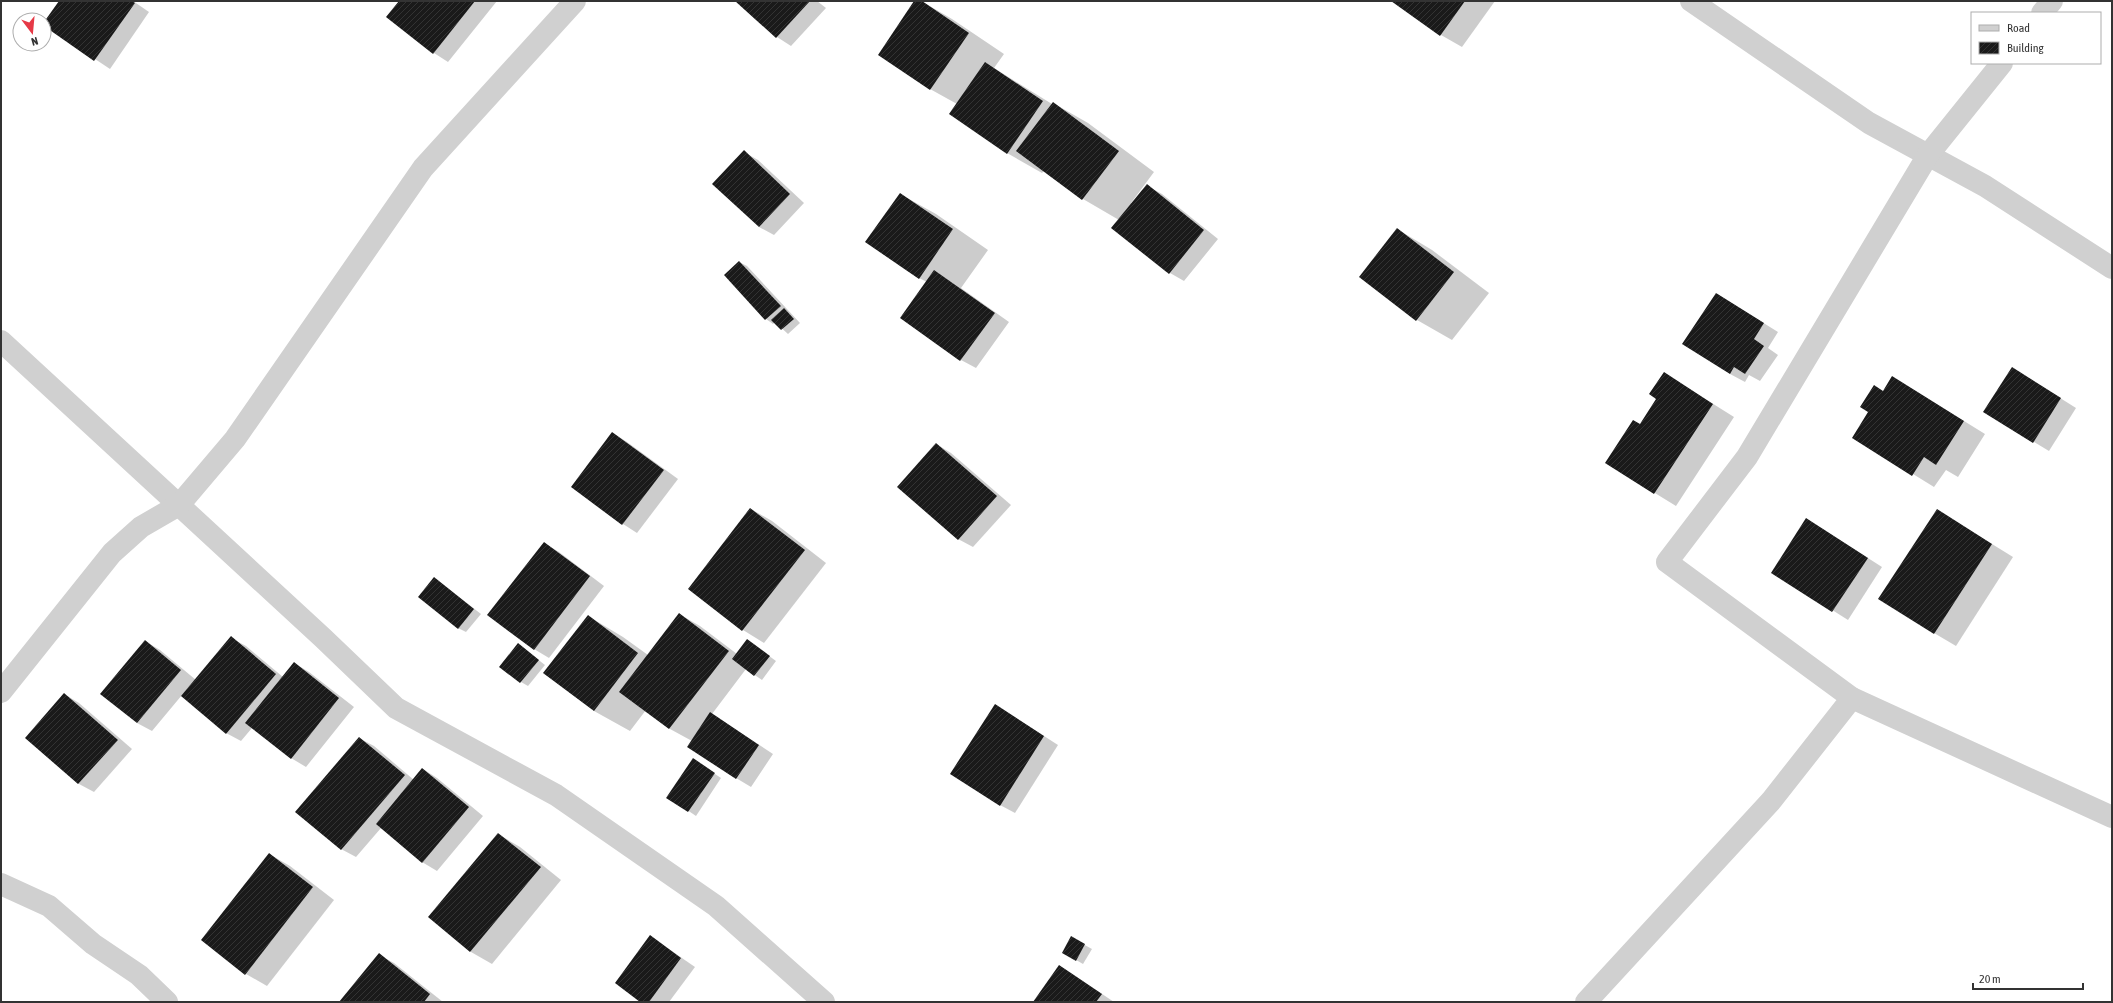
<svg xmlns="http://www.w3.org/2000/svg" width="2113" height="1003" font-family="'Asap Condensed',sans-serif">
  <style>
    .shadow { fill: #0003 }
    .building { fill: url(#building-hatch) }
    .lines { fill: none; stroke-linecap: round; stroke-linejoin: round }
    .minor { stroke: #d0d0d0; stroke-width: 22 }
  </style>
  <defs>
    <pattern id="building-hatch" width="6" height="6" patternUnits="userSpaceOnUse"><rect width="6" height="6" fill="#1a1a1a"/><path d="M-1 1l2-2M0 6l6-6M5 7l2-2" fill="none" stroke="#333"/></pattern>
  </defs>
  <rect width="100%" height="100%" fill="#fff"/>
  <g class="shadow">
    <path d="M 60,1 L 133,1 L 149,12 L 110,69 L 44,25 Z"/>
    <path d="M 396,1 L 497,1 L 448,62 L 434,53 L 387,16 L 399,2 Z"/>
    <path d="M 736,1 L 817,1 L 826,8 L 791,46 L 777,37 Z"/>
    <path d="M 915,1 L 921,1 L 952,19 L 1004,54 L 994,68 L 1052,104 L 1053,103 L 1088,123 L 1154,172 L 1131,203 L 1132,204 L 1147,186 L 1162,194 L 1218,239 L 1184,281 L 1170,273 L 1119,220 L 1083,199 L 1044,171 L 1042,173 L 1007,153 L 957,104 L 930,89 Z"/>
    <path d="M 1393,1 L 1495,1 L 1462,47 L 1441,35 Z"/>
    <path d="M 744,152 L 758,160 L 804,203 L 774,235 L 759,227 Z"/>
    <path d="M 900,194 L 936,214 L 988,250 L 961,288 L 1009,322 L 976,368 L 961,360 L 927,282 L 919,278 Z"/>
    <path d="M 1397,229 L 1432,250 L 1489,293 L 1452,340 L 1417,320 Z"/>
    <path d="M 739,262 L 747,266 L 800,323 L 788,334 L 775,322 L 773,324 L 766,319 Z"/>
    <path d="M 1717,294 L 1778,332 L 1768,348 L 1778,355 L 1760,381 L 1749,375 L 1745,382 L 1730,374 Z"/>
    <path d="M 1664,373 L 1734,417 L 1676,506 L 1606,463 L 1640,425 L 1658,398 Z"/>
    <path d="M 2027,377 L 2076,408 L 2049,451 L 1984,412 Z"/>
    <path d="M 1914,390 L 1985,434 L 1958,477 L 1946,470 L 1934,487 L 1853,437 L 1883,392 Z"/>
    <path d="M 613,433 L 627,442 L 678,479 L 637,533 L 623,524 L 572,486 Z"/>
    <path d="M 936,444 L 951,453 L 1011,505 L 973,547 L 958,539 Z"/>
    <path d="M 751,509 L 772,521 L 826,563 L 764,643 L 743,630 L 689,589 Z"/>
    <path d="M 1937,510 L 2013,557 L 1956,646 L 1934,633 Z"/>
    <path d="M 1821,528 L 1882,567 L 1848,620 L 1772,572 Z"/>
    <path d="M 544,543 L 559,552 L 604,586 L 549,658 L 534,649 Z"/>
    <path d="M 441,583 L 481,614 L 466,632 L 458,628 Z"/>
    <path d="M 679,614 L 700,626 L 737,654 L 747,640 L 776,661 L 762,680 L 746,669 L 712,714 L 773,754 L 751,787 L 736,778 L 692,741 L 670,729 L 646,710 L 630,731 L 594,711 L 544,673 L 588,616 L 623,637 L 648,655 Z"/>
    <path d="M 231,638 L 246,646 L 283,677 L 294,663 L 309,672 L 354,707 L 306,767 L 291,758 L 252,728 L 241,741 L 226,733 L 182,695 L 152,731 L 137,723 L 145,641 L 160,650 L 196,680 Z"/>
    <path d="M 518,644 L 545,665 L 528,686 L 521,682 Z"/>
    <path d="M 64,694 L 79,703 L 132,749 L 94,792 L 79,784 L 26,738 Z"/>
    <path d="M 1010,714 L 1058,745 L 1015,813 L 1000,805 Z"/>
    <path d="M 359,738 L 374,746 L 414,780 L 423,769 L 437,778 L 483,816 L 437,871 L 422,862 L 381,828 L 356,857 L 341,849 Z"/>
    <path d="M 700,764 L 721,778 L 696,816 L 668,797 Z"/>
    <path d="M 498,834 L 520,847 L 561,880 L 492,964 L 471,952 L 429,917 Z"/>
    <path d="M 269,854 L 290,866 L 334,900 L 267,986 L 246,974 Z"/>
    <path d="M 650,936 L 695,967 L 669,1002 L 642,1002 Z"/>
    <path d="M 1072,938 L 1092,949 L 1083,964 L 1064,953 Z"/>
    <path d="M 379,955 L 394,963 L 443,1002 L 341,1002 Z"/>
    <path d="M 1060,966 L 1074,975 L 1114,1002 L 1035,1002 Z"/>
  </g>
  <g class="building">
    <path d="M 59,1 L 132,1 L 135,3 L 94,61 L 44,26 L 44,22 Z"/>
    <path d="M 399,1 L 475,1 L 433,54 L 386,17 Z"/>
    <path d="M 735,1 L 810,1 L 776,38 Z"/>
    <path d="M 914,1 L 922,1 L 969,33 L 930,90 L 878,55 Z"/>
    <path d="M 1391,1 L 1465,1 L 1440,36 Z"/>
    <path d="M 985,62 L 1043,101 L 1007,154 L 949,114 Z"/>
    <path d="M 1053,102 L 1119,151 L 1082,200 L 1016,151 Z"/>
    <path d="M 744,150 L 790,194 L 759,227 L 712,184 Z"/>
    <path d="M 1147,184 L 1204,230 L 1169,274 L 1111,228 Z"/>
    <path d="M 900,193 L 953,229 L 919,279 L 865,242 Z"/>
    <path d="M 1397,228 L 1454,272 L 1416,321 L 1359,277 Z"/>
    <path d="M 739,261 L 781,306 L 765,320 L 724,275 Z"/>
    <path d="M 934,270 L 995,313 L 960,361 L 900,318 Z"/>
    <path d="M 1716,293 L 1764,323 L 1754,339 L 1764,346 L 1745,374 L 1734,367 L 1730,374 L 1682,344 Z"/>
    <path d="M 784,308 L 794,319 L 781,330 L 771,320 Z"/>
    <path d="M 2012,367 L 2061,398 L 2033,443 L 1983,412 Z"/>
    <path d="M 1664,372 L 1713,404 L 1654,494 L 1605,463 L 1633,420 L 1640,424 L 1656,399 L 1649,394 Z"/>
    <path d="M 1892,376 L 1964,421 L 1936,465 L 1924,457 L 1912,476 L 1852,438 L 1868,412 L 1860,407 L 1874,385 L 1883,391 Z"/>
    <path d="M 612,432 L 664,470 L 622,525 L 571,487 Z"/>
    <path d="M 936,443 L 997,496 L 958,540 L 897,487 Z"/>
    <path d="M 750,508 L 805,550 L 742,631 L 688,589 Z"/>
    <path d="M 1937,509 L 1992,544 L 1934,634 L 1878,599 Z"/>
    <path d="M 1806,518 L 1868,558 L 1832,612 L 1771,573 Z"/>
    <path d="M 544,542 L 590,576 L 534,650 L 487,615 Z"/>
    <path d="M 434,577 L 474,609 L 458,629 L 418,597 Z"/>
    <path d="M 679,613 L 729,651 L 669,729 L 619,692 Z"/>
    <path d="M 588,615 L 638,653 L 594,711 L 543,673 Z"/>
    <path d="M 231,636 L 276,674 L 226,734 L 181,696 Z"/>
    <path d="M 747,639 L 770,656 L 754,676 L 732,659 Z"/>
    <path d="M 145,640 L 181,670 L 137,723 L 100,694 Z"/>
    <path d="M 518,643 L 539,660 L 520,683 L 499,667 Z"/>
    <path d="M 294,662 L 339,698 L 291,759 L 245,723 Z"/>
    <path d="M 64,693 L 118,740 L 78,784 L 25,738 Z"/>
    <path d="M 995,704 L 1044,736 L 1000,806 L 950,774 Z"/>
    <path d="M 710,712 L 759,745 L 736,779 L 687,747 Z"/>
    <path d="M 359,737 L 405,775 L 341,850 L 295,812 Z"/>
    <path d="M 693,758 L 715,773 L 688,812 L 666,798 Z"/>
    <path d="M 422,768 L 469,807 L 422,863 L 376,824 Z"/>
    <path d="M 498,833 L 541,867 L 470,952 L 428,917 Z"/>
    <path d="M 269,853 L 313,887 L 245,975 L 201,940 Z"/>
    <path d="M 650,935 L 681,958 L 649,1002 L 640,1002 L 615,983 Z"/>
    <path d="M 1071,936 L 1085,944 L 1076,961 L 1062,953 Z"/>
    <path d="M 379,953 L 430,994 L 424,1002 L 339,1002 Z"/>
    <path d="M 1059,965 L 1102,994 L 1096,1002 L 1033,1002 Z"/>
  </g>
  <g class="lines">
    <g class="minor">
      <path d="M 1691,1 L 1869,123 L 1985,186 L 2112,268"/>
      <path d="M 2042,13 L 2052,1"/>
      <path d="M 1,341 L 323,638 L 396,708 L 556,795 L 716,906 L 824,1002"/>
      <path d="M 1,692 L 112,553 L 141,527 L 179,505 L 235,439 L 423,168 L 575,1"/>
      <path d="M 1852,698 L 2112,817"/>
      <path d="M 1,884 L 49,906 L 93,944 L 139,975 L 167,1002"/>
      <path d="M 1586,1002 L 1771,801 L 1852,698 L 1667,562 L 1747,457 L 1928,155 L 2002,63"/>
    </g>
  </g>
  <rect width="2113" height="1003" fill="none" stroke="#333333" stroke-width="4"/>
  <rect x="1971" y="12" width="130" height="52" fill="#ffffff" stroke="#adadad"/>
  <rect x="1979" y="25" width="20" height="6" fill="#d0d0d0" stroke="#adadad"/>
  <text x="2007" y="32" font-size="12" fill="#333333">Road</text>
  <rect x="1979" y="42" width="20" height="12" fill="url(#building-hatch)" stroke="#adadad"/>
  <text x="2007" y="52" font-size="12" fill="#333333">Building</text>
  <g transform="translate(32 32) rotate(164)"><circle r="19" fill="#ffffff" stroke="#adadad"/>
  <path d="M0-3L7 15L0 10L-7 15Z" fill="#e63946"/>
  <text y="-6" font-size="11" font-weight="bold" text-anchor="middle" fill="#333333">N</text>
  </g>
  <path d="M1973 983v6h110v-6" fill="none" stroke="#333333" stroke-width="2"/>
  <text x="1979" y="983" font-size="12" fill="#333333" stroke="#ffffff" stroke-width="3" paint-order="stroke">20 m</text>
</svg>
